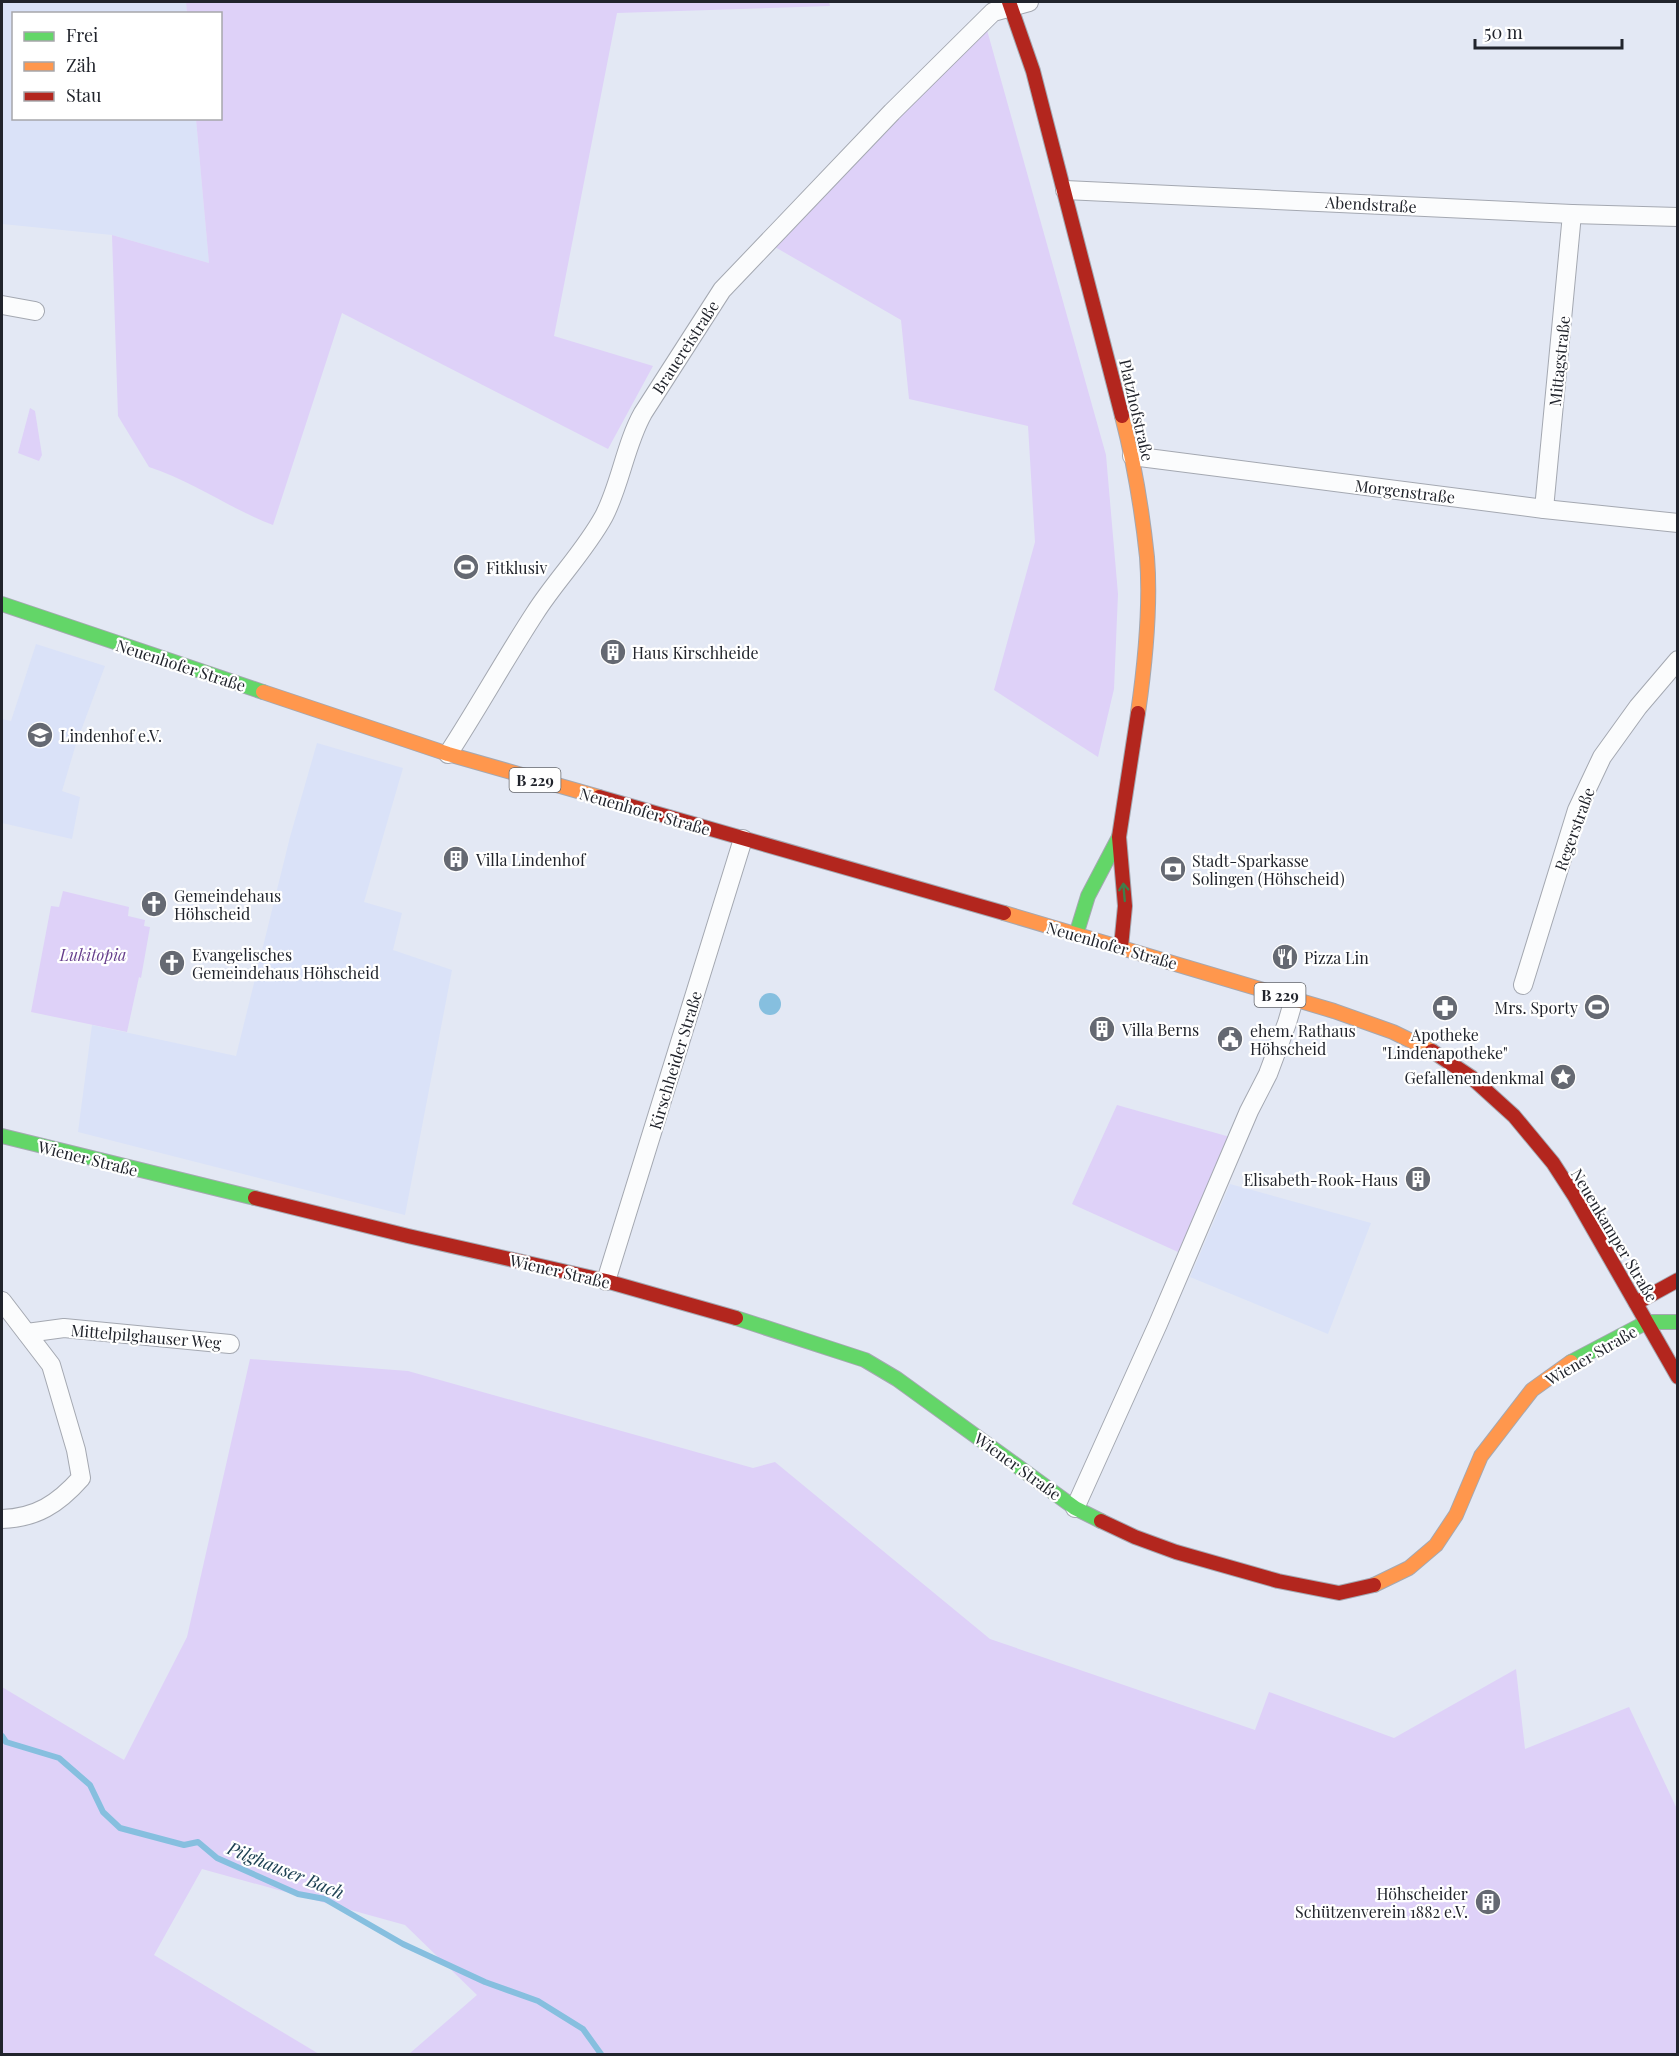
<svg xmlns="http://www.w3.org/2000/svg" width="1679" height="2056" font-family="'Playfair Display',serif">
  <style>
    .built { fill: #dae2f8 }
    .green { fill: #ded1f8 }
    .water { fill: #86bfdf }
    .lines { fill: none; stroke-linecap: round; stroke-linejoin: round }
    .stream { stroke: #86bfdf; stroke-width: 6 }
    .street-casing { stroke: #a4a8b1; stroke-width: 20 }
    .fast-casing { stroke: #a4a8b1; stroke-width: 16 }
    .slow-casing { stroke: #a4a8b1; stroke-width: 16 }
    .jam-casing { stroke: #a4a8b1; stroke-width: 16 }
    .street { stroke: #fbfcfd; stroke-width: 18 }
    .fast { stroke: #63d668; stroke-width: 14 }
    .slow { stroke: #ff974d; stroke-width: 14 }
    .jam { stroke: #b3261e; stroke-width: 14 }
    .oneway { stroke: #427d4a }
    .labels { text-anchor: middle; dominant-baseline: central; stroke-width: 4.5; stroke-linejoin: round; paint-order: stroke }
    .shield { fill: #fff; stroke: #64666b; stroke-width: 1.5 }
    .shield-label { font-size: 15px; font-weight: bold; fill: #21242c }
    .street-label { font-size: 16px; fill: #21242c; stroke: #fff }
    .poi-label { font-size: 16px; fill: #21242c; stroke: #fff; text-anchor: start }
    .park-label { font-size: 16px; font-style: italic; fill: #663e8c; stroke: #fff }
    .water-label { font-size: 18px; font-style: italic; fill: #1e4254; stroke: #fff }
  </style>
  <rect width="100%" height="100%" fill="#e3e8f4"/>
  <g class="built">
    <path d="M 2,2 L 186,2 L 187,13 L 14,14 L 14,118 L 196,119 L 209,263 L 112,235 L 2,224 Z"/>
    <path d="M 36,644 L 105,666 L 76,744 L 62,791 L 80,797 L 72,839 L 2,823 L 2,719 L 11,721 Z"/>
    <path d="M 317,743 L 403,768 L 364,902 L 402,913 L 393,950 L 452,970 L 405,1215 L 78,1132 L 92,1025 L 236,1056 L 290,837 Z"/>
    <path d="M 1230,1184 L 1371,1223 L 1328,1334 L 1190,1277 Z"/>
  </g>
  <g class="green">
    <path d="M 186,2 L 829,2 L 830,6 L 617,13 L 554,336 L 653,366 L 608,449 L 342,313 L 273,525 C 230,509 193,481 149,467 L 118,416 L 112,235 L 209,263 L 196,119 L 220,118 L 220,14 L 187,13 Z"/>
    <path d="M 987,30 L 1106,455 L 1118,594 L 1114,689 L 1098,757 L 994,690 L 1035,542 L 1028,426 L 909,399 L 901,320 L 775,247 L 979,34 Z"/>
    <path d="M 30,408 L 35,411 L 42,455 L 39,461 L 18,453 Z"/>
    <path d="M 63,891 L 129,907 L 128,916 L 145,920 L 144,926 L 150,927 L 141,978 L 139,977 L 127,1032 L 31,1012 L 51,906 L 59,907 Z"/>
    <path d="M 1117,1105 L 1230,1137 L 1178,1252 L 1072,1204 Z"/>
    <path d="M 250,1359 L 408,1371 L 753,1468 L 775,1462 L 990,1639 L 1255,1730 L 1269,1692 L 1394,1738 L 1516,1669 L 1525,1749 L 1629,1707 L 1677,1809 L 1677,2054 L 409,2054 L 477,1995 L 405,1925 L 202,1869 L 154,1955 L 319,2054 L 2,2054 L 2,1687 L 124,1760 L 187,1637 Z"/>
  </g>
  <circle class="water" cx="770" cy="1004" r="11"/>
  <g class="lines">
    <path class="stream" d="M 2,1736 L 6,1742 L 59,1758 L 90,1785 L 103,1812 L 120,1828 L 184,1845 L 198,1842 L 217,1858 L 298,1894 L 325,1899 L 403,1944 L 485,1982 L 538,2001 L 583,2029 L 601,2054"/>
    <g class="street-casing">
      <g id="street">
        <path d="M 1065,190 L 1572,214 L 1678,217"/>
        <path d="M 2,305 L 35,311"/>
        <path d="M 1132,456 L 1544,509 L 1678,523"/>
        <path d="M 1544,509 L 1572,214"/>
        <path d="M 448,754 C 478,708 505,659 535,613 C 556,580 585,551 604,516 C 621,483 625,445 643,413 L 722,290 L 892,112 L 993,12 L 1029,2"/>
        <path d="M 1523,985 L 1577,810 L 1602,757 L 1638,707 L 1678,660"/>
        <path d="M 606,1281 L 743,839"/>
        <path d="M 2,1301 L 51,1365 L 76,1450 L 81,1478 C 58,1504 36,1518 2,1519"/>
        <path d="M 27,1333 L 64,1328 L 230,1344"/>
        <path d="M 1075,1508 L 1158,1324 L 1249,1111 L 1268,1074 L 1287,1023 L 1294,999"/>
      </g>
    </g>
    <g class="fast-casing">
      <g id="fast">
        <path d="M 2,604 L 263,692"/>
        <path d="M 1076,935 L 1088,896 L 1119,837"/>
        <path d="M 2,1136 L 255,1198"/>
        <path d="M 736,1318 L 865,1360 L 897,1379 L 1075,1508 L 1101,1521"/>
        <path d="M 1571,1362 L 1647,1322 L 1678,1322"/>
      </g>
    </g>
    <g class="slow-casing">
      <g id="slow">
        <path d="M 1122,416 C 1134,462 1142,510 1147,557 C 1151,606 1145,664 1138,713"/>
        <path d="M 263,692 L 448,754 L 599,797"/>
        <path d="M 1004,913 L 1334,1011 L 1393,1032 L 1432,1051"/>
        <path d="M 1374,1585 L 1409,1568 L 1436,1545 L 1456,1515 L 1481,1456 L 1532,1390 L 1571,1362"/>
      </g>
    </g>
    <g class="jam-casing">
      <g id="jam">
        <path d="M 1009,2 L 1033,71 L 1122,416"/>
        <path d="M 599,797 L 1004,913"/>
        <path d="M 1121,947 L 1125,906 L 1119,837 L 1138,713"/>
        <path d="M 1432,1051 L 1471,1077 L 1514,1116 L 1553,1163 L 1575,1197 L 1678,1377"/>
        <path d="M 255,1198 L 408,1236 L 606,1281 L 736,1318"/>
        <path d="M 1636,1303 L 1678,1280"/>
        <path d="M 1101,1521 L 1135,1537 L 1176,1552 L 1278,1581 L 1339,1593 L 1374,1585"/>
      </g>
    </g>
    <use href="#street" class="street"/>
    <use href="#fast" class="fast"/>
    <use href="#slow" class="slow"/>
    <use href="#jam" class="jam"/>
  </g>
  <defs><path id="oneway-shaft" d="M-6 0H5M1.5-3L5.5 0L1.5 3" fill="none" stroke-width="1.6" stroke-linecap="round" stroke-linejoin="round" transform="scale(1.5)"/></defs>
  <use class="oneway" href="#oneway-shaft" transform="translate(1124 892) rotate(-95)"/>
  <defs>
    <g id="stadium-disc" transform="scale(1.35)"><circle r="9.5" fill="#656972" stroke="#fff"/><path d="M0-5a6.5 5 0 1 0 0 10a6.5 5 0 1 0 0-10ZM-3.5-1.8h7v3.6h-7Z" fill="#fff"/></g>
    <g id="building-disc" transform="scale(1.35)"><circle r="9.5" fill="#656972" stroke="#fff"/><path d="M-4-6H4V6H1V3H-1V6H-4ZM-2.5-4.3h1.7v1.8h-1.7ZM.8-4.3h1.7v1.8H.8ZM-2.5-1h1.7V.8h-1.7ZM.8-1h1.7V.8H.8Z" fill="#fff"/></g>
    <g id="school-disc" transform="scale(1.35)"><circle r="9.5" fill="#656972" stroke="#fff"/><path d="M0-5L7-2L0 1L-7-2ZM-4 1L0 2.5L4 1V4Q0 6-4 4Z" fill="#fff"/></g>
    <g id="bank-disc" transform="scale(1.35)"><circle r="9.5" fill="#656972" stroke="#fff"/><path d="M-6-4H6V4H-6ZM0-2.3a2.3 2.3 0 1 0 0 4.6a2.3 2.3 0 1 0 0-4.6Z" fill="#fff"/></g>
    <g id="church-disc" transform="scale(1.35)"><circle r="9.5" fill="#656972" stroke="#fff"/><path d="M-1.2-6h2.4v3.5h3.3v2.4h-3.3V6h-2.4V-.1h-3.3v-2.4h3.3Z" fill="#fff"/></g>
    <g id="restaurant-disc" transform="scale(1.35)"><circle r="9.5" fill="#656972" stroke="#fff"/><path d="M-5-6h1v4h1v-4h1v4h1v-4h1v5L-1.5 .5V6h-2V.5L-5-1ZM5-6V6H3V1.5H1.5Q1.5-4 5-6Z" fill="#fff"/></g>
    <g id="pharmacy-disc" transform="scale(1.35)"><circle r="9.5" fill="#656972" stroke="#fff"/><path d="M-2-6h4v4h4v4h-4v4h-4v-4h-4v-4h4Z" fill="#fff"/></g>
    <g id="civic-disc" transform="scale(1.35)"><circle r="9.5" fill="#656972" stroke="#fff"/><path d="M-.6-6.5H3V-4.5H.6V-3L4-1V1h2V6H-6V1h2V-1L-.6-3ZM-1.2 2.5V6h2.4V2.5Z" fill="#fff"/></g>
    <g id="sight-disc" transform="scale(1.35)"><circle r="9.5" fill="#656972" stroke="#fff"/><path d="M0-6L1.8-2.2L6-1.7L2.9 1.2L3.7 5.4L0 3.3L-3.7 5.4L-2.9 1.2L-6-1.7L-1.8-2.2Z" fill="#fff"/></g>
  </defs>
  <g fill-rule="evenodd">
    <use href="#stadium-disc" x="466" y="567"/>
    <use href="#building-disc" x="613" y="652"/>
    <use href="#school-disc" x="40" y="735"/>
    <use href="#building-disc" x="456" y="859"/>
    <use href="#bank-disc" x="1173" y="869"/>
    <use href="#church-disc" x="154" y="904"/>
    <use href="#restaurant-disc" x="1285" y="957"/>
    <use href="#church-disc" x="172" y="963"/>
    <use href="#stadium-disc" x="1597" y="1007"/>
    <use href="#pharmacy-disc" x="1445" y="1008"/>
    <use href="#building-disc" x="1102" y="1029"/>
    <use href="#civic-disc" x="1230" y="1039"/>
    <use href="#sight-disc" x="1563" y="1077"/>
    <use href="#building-disc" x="1418" y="1179"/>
    <use href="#building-disc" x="1488" y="1902"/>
  </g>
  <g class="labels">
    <g class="shield">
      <rect x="509.5" y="768" width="51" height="24" rx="4.5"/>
      <rect x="1254.5" y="983" width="51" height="24" rx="4.5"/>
    </g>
    <g class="shield-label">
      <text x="535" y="780">B 229</text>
      <text x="1280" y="995">B 229</text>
    </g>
    <g class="street-label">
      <text transform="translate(1371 204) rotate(3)">Abendstraße</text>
      <text transform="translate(685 347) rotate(-57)">Brauereistraße</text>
      <text transform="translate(1559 361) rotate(-84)">Mittagstraße</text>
      <text transform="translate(1137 410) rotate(77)">Platzhofstraße</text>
      <text transform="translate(1405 491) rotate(7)">Morgenstraße</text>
      <text transform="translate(181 665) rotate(18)">Neuenhofer Straße</text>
      <text transform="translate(645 811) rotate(16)">Neuenhofer Straße</text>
      <text transform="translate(1574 829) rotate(-70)">Regerstraße</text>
      <text transform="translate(1112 945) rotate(16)">Neuenhofer Straße</text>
      <text transform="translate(675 1060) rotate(-73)">Kirschheider Straße</text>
      <text transform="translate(88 1158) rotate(14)">Wiener Straße</text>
      <text transform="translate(1615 1235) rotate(59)">Neuenkamper Straße</text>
      <text transform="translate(560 1271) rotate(13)">Wiener Straße</text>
      <text transform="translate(146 1336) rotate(5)">Mittelpilghauser Weg</text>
      <text transform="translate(1591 1355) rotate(-30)">Wiener Straße</text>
      <text transform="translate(1018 1466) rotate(36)">Wiener Straße</text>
    </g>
    <g class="poi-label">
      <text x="486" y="567">Fitklusiv</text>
      <text x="632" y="652">Haus Kirschheide</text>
      <text x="60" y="735">Lindenhof e.V.</text>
      <text x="476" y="859">Villa Lindenhof</text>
      <text x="1192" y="860">Stadt-Sparkasse<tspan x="1192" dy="18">Solingen (Höhscheid)</tspan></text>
      <text x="174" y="895">Gemeindehaus<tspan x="174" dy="18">Höhscheid</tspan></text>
      <text x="192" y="954">Evangelisches<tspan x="192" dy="18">Gemeindehaus Höhscheid</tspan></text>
      <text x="1304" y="957">Pizza Lin</text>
      <text x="1578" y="1007" text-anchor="end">Mrs. Sporty</text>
      <text x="1122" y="1029">Villa Berns</text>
      <text x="1250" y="1030">ehem. Rathaus<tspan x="1250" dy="18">Höhscheid</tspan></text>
      <text x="1445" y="1034" text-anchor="middle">Apotheke<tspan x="1445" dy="18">"Lindenapotheke"</tspan></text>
      <text x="1544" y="1077" text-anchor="end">Gefallenendenkmal</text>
      <text x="1398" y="1179" text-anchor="end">Elisabeth-Rook-Haus</text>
      <text x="1468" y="1893" text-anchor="end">Höhscheider<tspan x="1468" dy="18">Schützenverein 1882 e.V.</tspan></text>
    </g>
    <g class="park-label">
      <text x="93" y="954">Lukitopia</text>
    </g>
    <g class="water-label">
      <text transform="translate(286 1870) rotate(22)">Pilghauser Bach</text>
    </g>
  </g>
  <rect width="1679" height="2056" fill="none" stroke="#21242c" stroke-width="6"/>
  <rect x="12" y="12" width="210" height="108" fill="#ffffff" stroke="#a6a7ab" stroke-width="1.5"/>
  <rect x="24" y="32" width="30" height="9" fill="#63d668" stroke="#a6a7ab" stroke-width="1.5"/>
  <text x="66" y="42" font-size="18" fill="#21242c">Frei</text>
  <rect x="24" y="62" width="30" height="9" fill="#ff974d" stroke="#a6a7ab" stroke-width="1.5"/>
  <text x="66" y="72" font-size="18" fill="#21242c">Zäh</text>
  <rect x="24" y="92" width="30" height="9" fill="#b3261e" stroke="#a6a7ab" stroke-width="1.5"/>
  <text x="66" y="102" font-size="18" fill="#21242c">Stau</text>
  <path d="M1475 39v9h147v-9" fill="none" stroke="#21242c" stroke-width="3"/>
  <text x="1484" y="39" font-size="18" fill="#21242c" stroke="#ffffff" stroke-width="4.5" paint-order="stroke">50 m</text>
</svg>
